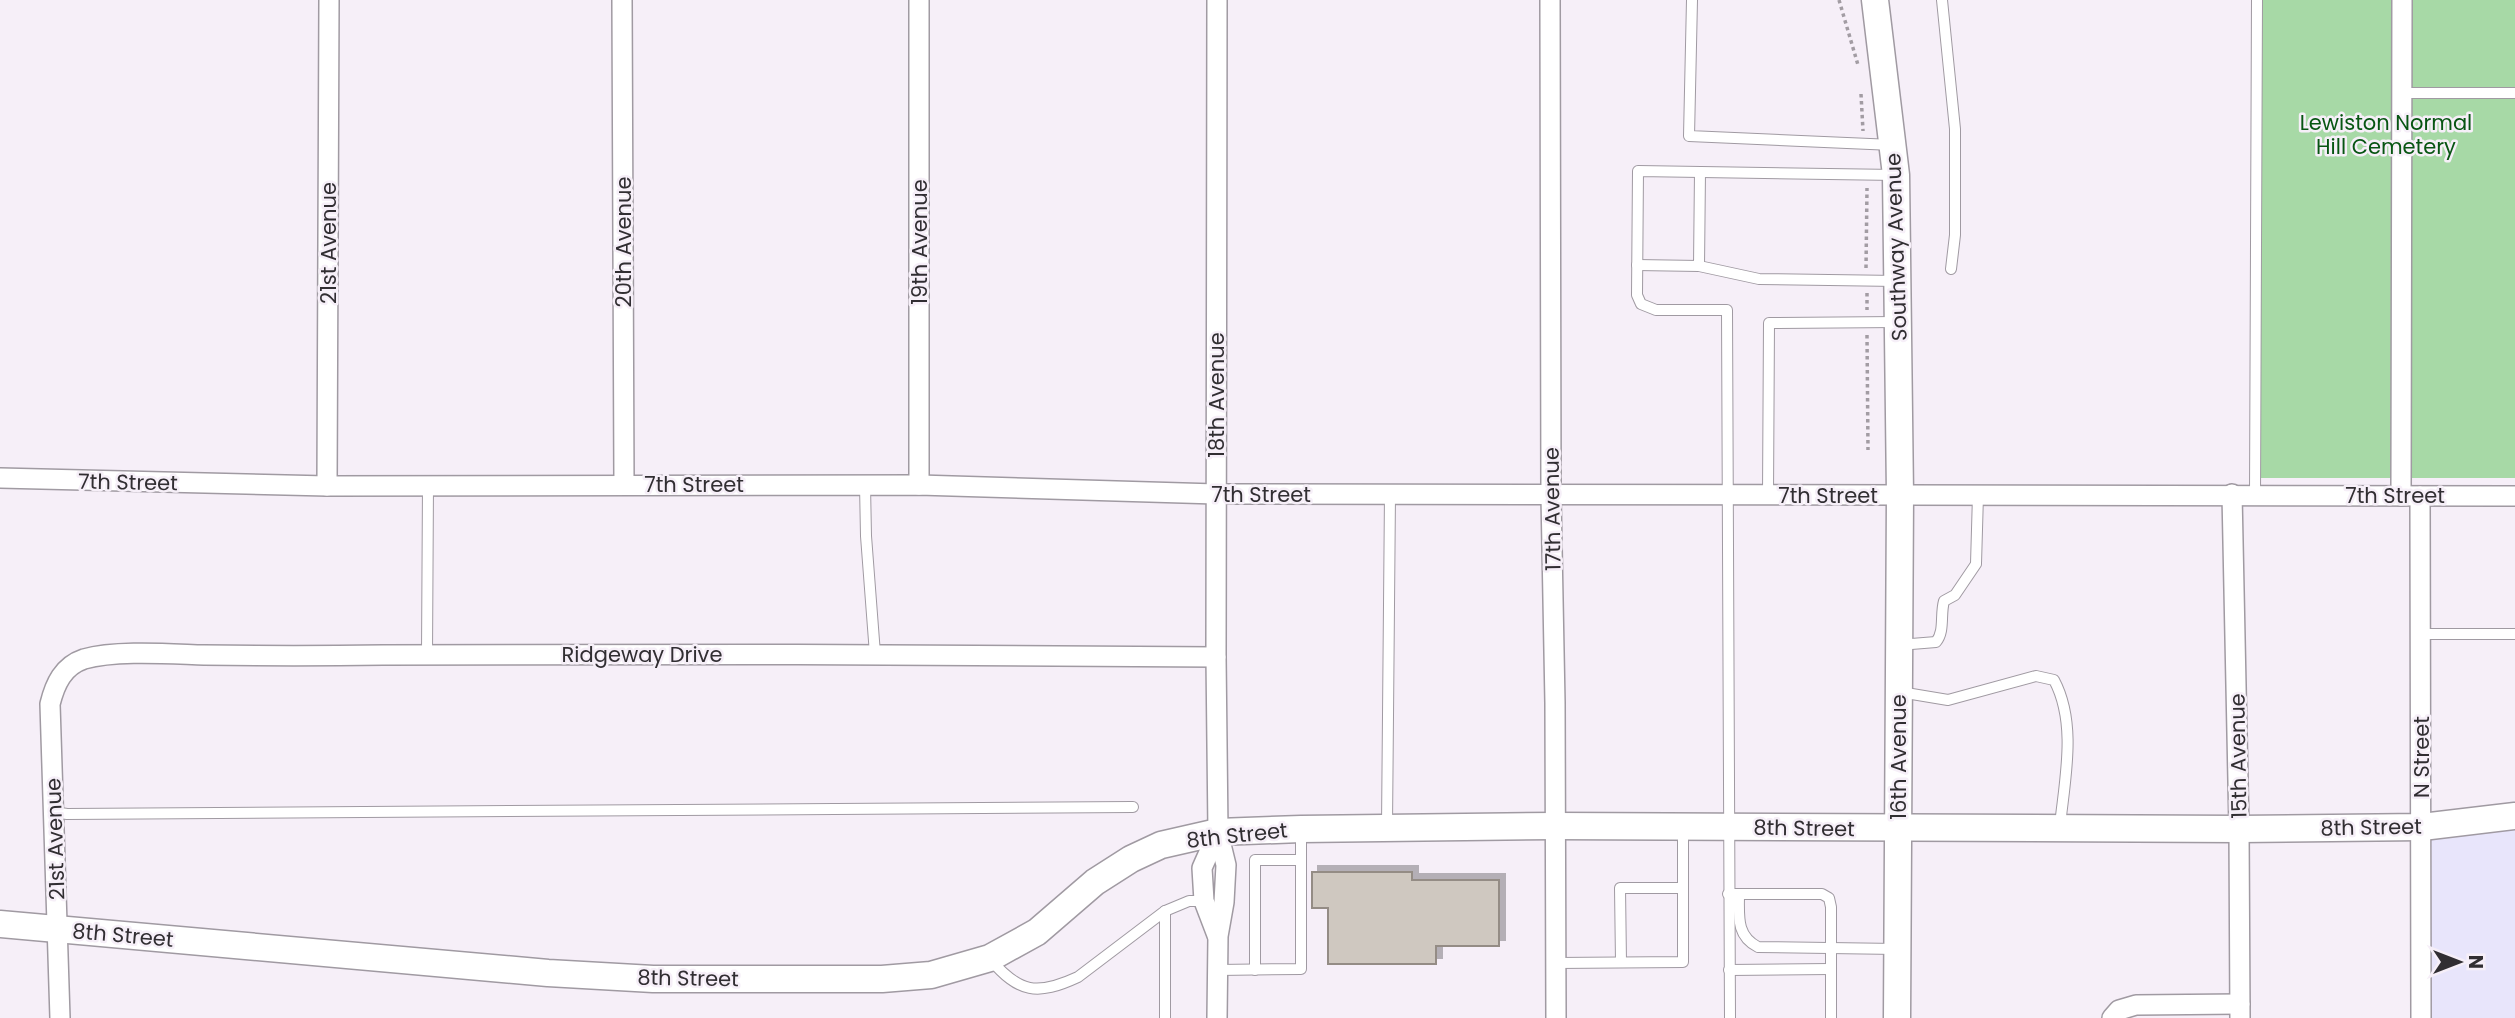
<svg xmlns="http://www.w3.org/2000/svg" width="2515" height="1018" font-family="Poppins,sans-serif">
  <style>
    .education { fill: #e8e5fb }
    .green { fill: #a7d9a6 }
    .building { fill: #cfc8c0; stroke: #948c85; stroke-width: 2; filter: url(#shadow) }
    .lines { fill: none; stroke-linecap: round; stroke-linejoin: round }
    .service-casing { stroke: #a09aa2; stroke-width: 12 }
    .minor-casing { stroke: #a09aa2; stroke-width: 22 }
    .secondary-casing { stroke: #a09aa2; stroke-width: 29 }
    .path { stroke: #a29ca3; stroke-width: 3.5; stroke-dasharray: 3.5 3.5; stroke-linecap: butt }
    .service { stroke: #fff; stroke-width: 10 }
    .minor { stroke: #fff; stroke-width: 19 }
    .secondary { stroke: #fff; stroke-width: 26 }
    .labels { text-anchor: middle; dominant-baseline: central; stroke-width: 5; stroke-linejoin: round; paint-order: stroke }
    .park-label { font-size: 21px; fill: #075512; stroke: #f6eff8 }
    .street-label { font-size: 21px; fill: #312e32; stroke: #f6eff8 }
  </style>
  <defs>
    <filter id="shadow"><feDropShadow dx="6" dy="-6" stdDeviation="0" flood-color="#0004"/></filter>
  </defs>
  <rect width="100%" height="100%" fill="#f6eff8"/>
  <path class="education" d="M 2515,816 L 2515,1018 L 2421,1018 L 2422,827 Z"/>
  <path class="green" d="M 2256,0 L 2515,0 L 2515,478 L 2261,478 Z"/>
  <path class="building" d="M 1312,872 L 1412,872 L 1412,880 L 1499,880 L 1499,946 L 1436,946 L 1436,964 L 1328,964 L 1328,908 L 1312,908 Z"/>
  <g class="lines">
    <g class="service-casing">
      <g id="service">
        <path d="M 1692,0 L 1689,136 L 1893,145"/>
        <path d="M 1942,0 L 1955,129 L 1955,235 L 1951,269"/>
        <path d="M 2402,93 L 2515,93"/>
        <path d="M 1637,265 L 1699,266 L 1700,172"/>
        <path d="M 1699,266 L 1759,279 L 1897,281"/>
        <path d="M 865,485 L 866,536 L 875,654"/>
        <path d="M 1768,494 L 1769,323 L 1897,322"/>
        <path d="M 2255,494 L 2257,0"/>
        <path d="M 2421,634 L 2515,634"/>
        <path d="M 1899,645 L 1936,642 C 1945,631 1940,615 1944,601 L 1955,595 L 1976,564 L 1978,495"/>
        <path d="M 427,655 L 428,485"/>
        <path d="M 1900,692 L 1948,700 L 2036,676 L 2054,680 C 2077,723 2065,778 2060,825"/>
        <path d="M 54,812 L 67,814 L 1133,807"/>
        <path d="M 1387,826 L 1390,494"/>
        <path d="M 1728,894 L 1822,894 L 1829,898 L 1831,907 L 1831,1018"/>
        <path d="M 1739,894 C 1739,916 1736,936 1758,947 L 1897,949"/>
        <path d="M 1165,911 L 1165,1018"/>
        <path d="M 990,959 C 1019,993 1037,996 1078,977 L 1165,911 L 1189,901 L 1204,901"/>
        <path d="M 1621,962 L 1620,888 L 1683,888"/>
        <path d="M 1556,963 L 1683,962 L 1683,827"/>
        <path d="M 1218,970 L 1301,969 L 1301,829"/>
        <path d="M 1255,970 L 1255,860 L 1300,860"/>
        <path d="M 1729,970 L 1831,969"/>
        <path d="M 1730,1018 L 1727,310 L 1656,310 L 1641,304 L 1637,295 L 1638,171 L 1896,175"/>
      </g>
    </g>
    <g class="minor-casing">
      <g id="minor">
        <path d="M 622,0 L 624,484"/>
        <path d="M 919,0 L 919,485"/>
        <path d="M 1217,0 L 1216,657 L 1218,832 L 1226,865 L 1224,902 L 1218,936 L 1217,1018"/>
        <path d="M 1550,0 L 1551,496 L 1555,703 L 1556,1018"/>
        <path d="M 0,478 L 327,486 L 919,485 L 1216,494 L 2515,496"/>
        <path d="M 327,486 L 329,0"/>
        <path d="M 2232,494 L 2239,829 L 2240,1018"/>
        <path d="M 2401,496 L 2402,0"/>
        <path d="M 2420,496 L 2421,1018"/>
        <path d="M 1217,935 L 1204,901 L 1202,868 L 1218,832"/>
        <path d="M 60,1018 L 50,704 C 55,684 63,666 84,659 C 117,650 170,654 204,655 C 264,656 324,656 383,655 C 661,654 938,654 1216,657"/>
        <path d="M 2112,1018 L 2119,1010 L 2136,1005 L 2240,1004"/>
      </g>
    </g>
    <g class="secondary-casing">
      <g id="secondary">
        <path d="M 1875,0 L 1896,175 L 1900,495 L 1897,1018"/>
        <path d="M 0,924 L 548,973 L 653,979 L 882,979 L 931,975 L 990,958 L 1037,932 L 1095,882 L 1131,859 L 1161,845 L 1218,832 L 1301,829 L 1555,826 L 2239,829 L 2422,827 L 2515,816"/>
      </g>
    </g>
    <g class="path">
      <path d="M 1839,0 L 1858,65"/>
      <path d="M 1861,94 L 1863,131"/>
      <path d="M 1866,268 L 1867,188"/>
      <path d="M 1867,293 L 1867,310"/>
      <path d="M 1867,335 L 1868,450"/>
    </g>
    <use href="#service" class="service"/>
    <use href="#minor" class="minor"/>
    <use href="#secondary" class="secondary"/>
  </g>
  <g class="labels">
    <g class="park-label">
      <text x="2386" y="122">Lewiston Normal<tspan x="2386" dy="24">Hill Cemetery</tspan></text>
    </g>
    <g class="street-label">
      <text transform="translate(623 242) rotate(-90)">20th Avenue</text>
      <text transform="translate(919 242) rotate(-90)">19th Avenue</text>
      <text transform="translate(328 243) rotate(-90)">21st Avenue</text>
      <text transform="translate(1896 247) rotate(-92)">Southway Avenue</text>
      <text transform="translate(1216 395) rotate(-90)">18th Avenue</text>
      <text transform="translate(128 482) rotate(1)">7th Street</text>
      <text x="694" y="484">7th Street</text>
      <text x="1261" y="494">7th Street</text>
      <text x="1828" y="495">7th Street</text>
      <text x="2395" y="495">7th Street</text>
      <text transform="translate(1552 509) rotate(-91)">17th Avenue</text>
      <text x="642" y="654">Ridgeway Drive</text>
      <text transform="translate(2238 756) rotate(-91)">15th Avenue</text>
      <text transform="translate(1898 757) rotate(-90)">16th Avenue</text>
      <text transform="translate(2421 757) rotate(-90)">N Street</text>
      <text transform="translate(2371 827) rotate(-1)">8th Street</text>
      <text transform="translate(1804 828) rotate(1)">8th Street</text>
      <text transform="translate(1237 835) rotate(-6)">8th Street</text>
      <text transform="translate(55 839) rotate(-92)">21st Avenue</text>
      <text transform="translate(123 935) rotate(5)">8th Street</text>
      <text transform="translate(688 978) rotate(1)">8th Street</text>
    </g>
  </g>
  <g transform="translate(2459 962) rotate(90)" stroke="#f6eff8" stroke-width="5" paint-order="stroke">
  <path d="M0-5L12 26L0 18L-12 26Z" fill="#312e32"/>
  <text y="-10" font-size="19" font-weight="bold" text-anchor="middle" fill="#312e32">N</text>
  </g>
</svg>
